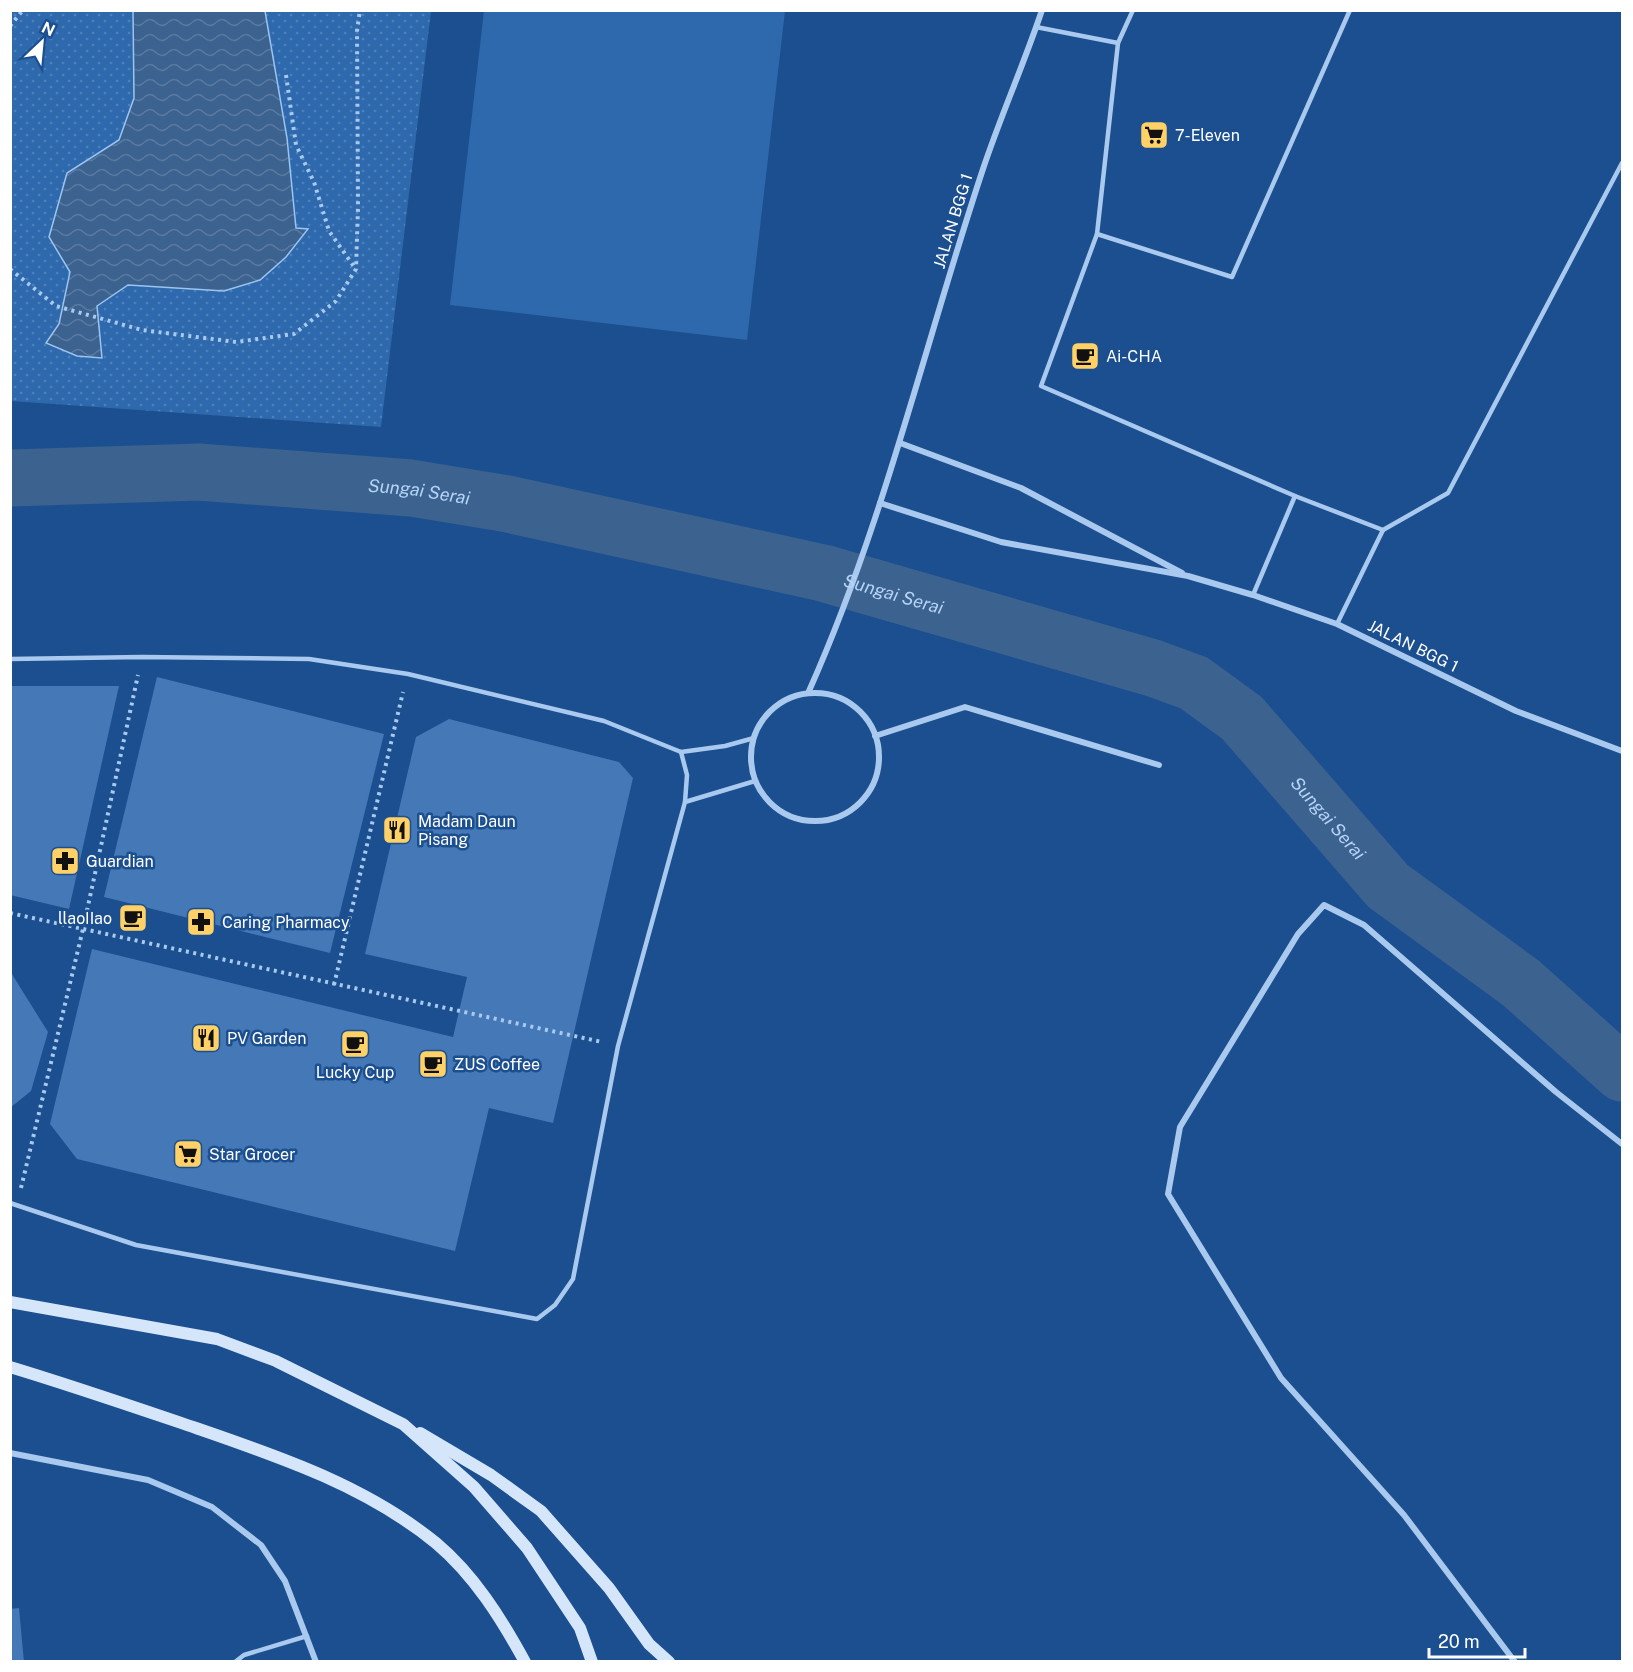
<svg xmlns="http://www.w3.org/2000/svg" width="1633" height="1672" font-family="'Public Sans',sans-serif">
  <style>
    .grass { fill: #2e69ad }
    .park { fill: url(#park-dots) }
    .water { fill: url(#water-waves); stroke: #9cc4f0; stroke-width: 1.5 }
    .lines { fill: none; stroke-linecap: round; stroke-linejoin: round }
    .river { stroke: #3c6290; stroke-width: 57 }
    .building { fill: #4478b7 }
    .path { stroke: #a9c9ee; stroke-width: 4; stroke-dasharray: 3 4.5; stroke-linecap: butt }
    .lane { stroke: #a9c9ee; stroke-width: 4.5 }
    .street { stroke: #a9c9ee; stroke-width: 6 }
    .secondary { stroke: #d6e6fa; stroke-width: 12 }
    .labels { text-anchor: middle; dominant-baseline: central; stroke-width: 5; stroke-linejoin: round; paint-order: stroke }
    .poi-label { font-size: 16px; fill: #fff; stroke: #1b4f8f; text-anchor: start }
    .street-label { font-size: 16px; fill: #fff; stroke: #1b4f8f }
    .water-label { font-size: 18px; font-style: italic; fill: #b5d3f5; stroke: #1b4f8f }
  </style>
  <defs>
    <pattern id="park-dots" width="8" height="8" patternUnits="userSpaceOnUse" patternTransform="scale(1.5)"><rect width="8" height="8" fill="#2e69ad"/><path d="M2 2h.1M6 6h.1" fill="none" stroke="#4d80b9" stroke-width="1.8" stroke-linecap="round"/></pattern>
    <pattern id="water-waves" width="16" height="10" patternUnits="userSpaceOnUse" patternTransform="scale(1.5)"><rect width="16" height="10" fill="#3c6290"/><path d="M0 5q4-4 8 0t8 0" fill="none" stroke="#597aa1"/></pattern>
  </defs>
  <rect width="100%" height="100%" fill="#1b4f8f"/>
  <path class="grass" d="M 484,11 L 785,11 L 747,340 L 450,305 Z"/>
  <path class="park" d="M 10,11 L 431,11 L 381,427 L 11,401 Z"/>
  <path class="water" d="M 133,11 L 265,11 L 287,138 L 296,228 L 308,229 L 286,257 L 260,280 L 224,291 L 128,285 L 97,306 L 102,358 L 77,356 L 46,343 L 59,324 L 70,272 L 49,237 L 67,173 L 119,140 L 134,98 Z"/>
  <g class="lines">
    <path class="river" id="s1" d="M 10,478 L 199,472 L 411,488 L 508,504 L 823,573 L 1153,668 L 1194,683 L 1242,718 L 1388,886 L 1521,983 L 1622,1073"/>
  </g>
  <g class="building">
    <path d="M 157,677 L 384,734 L 330,953 L 104,897 Z"/>
    <path d="M 10,686 L 119,686 L 69,909 L 10,895 Z"/>
    <path d="M 449,719 L 619,762 L 633,778 L 553,1123 L 489,1108 L 455,1251 L 77,1159 L 50,1124 L 92,949 L 453,1037 L 467,977 L 365,954 L 416,737 Z"/>
    <path d="M 10,971 L 48,1032 L 31,1091 L 10,1108 Z"/>
    <path d="M 19,1608 L 24,1662 L 10,1662 L 10,1609 Z"/>
  </g>
  <g class="lines">
    <g class="path">
      <path d="M 10,26 L 23,10"/>
      <path d="M 286,75 L 296,145 L 314,182 L 329,231 L 355,268"/>
      <path d="M 10,269 L 56,306 L 142,330 L 236,342 L 294,334 L 336,301 L 356,269 L 358,207 L 357,31 L 360,10"/>
      <path d="M 10,913 L 602,1042"/>
      <path d="M 334,985 L 403,692"/>
      <path d="M 21,1188 L 83,929 L 138,675"/>
    </g>
    <g class="lane">
      <path d="M 1133,10 L 1118,43 L 1097,234 L 1041,386 L 1295,496 L 1383,530"/>
      <path d="M 1036,27 L 1118,43"/>
      <path d="M 1097,234 L 1232,277 L 1350,10"/>
      <path d="M 1253,595 L 1295,496"/>
      <path d="M 1337,624 L 1383,530 L 1448,493 L 1622,163"/>
      <path d="M 10,659 L 142,657 L 309,659 L 408,674 L 604,721 L 681,752 L 725,746 L 754,738"/>
      <path d="M 681,752 L 687,775 L 685,802"/>
      <path d="M 10,1203 L 136,1245 L 537,1319 L 555,1305 L 573,1279 L 618,1046 L 685,802 L 755,781"/>
      <path d="M 235,1662 L 244,1655 L 307,1636"/>
    </g>
    <g class="street">
      <path d="M 900,443 L 1021,488 L 1182,573"/>
      <path d="M 880,503 L 1001,542 L 1188,576 L 1253,595 L 1337,624 L 1516,711 L 1622,751"/>
      <path d="M 809,691 C 884,523 925,343 983,169 C 1001,115 1024,64 1042,10"/>
      <circle cx="815" cy="757" r="64"/>
      <path d="M 875,736 L 965,707 L 1159,765"/>
      <path d="M 10,1453 L 148,1480 L 212,1507 L 261,1545 L 285,1581 L 316,1662"/>
      <path d="M 1515,1662 L 1404,1515 L 1281,1378 L 1168,1194 L 1180,1127 L 1298,934 L 1324,905 L 1364,925 L 1556,1092 L 1622,1144"/>
    </g>
    <g class="secondary">
      <path d="M 10,1302 L 217,1339 L 276,1361 L 403,1424 L 474,1487 L 527,1548 L 580,1628 L 592,1662"/>
      <path d="M 10,1367 C 73,1386 134,1407 196,1428 C 280,1457 366,1486 436,1543 C 474,1575 501,1618 525,1662"/>
      <path d="M 420,1433 L 491,1475 L 541,1511 L 609,1588 L 649,1644 L 669,1662"/>
    </g>
  </g>
  <defs>
    <g id="supermarket-square" transform="scale(1.5)"><rect x="-9" y="-9" width="18" height="18" rx="4" fill="#ffd166" stroke="#1b4f8f"/><path d="M-6-5.5h2.5l.6 2H6L4.5 2H-2.5L-4.4-4H-6ZM-1.5 3.2a1.3 1.3 0 1 0 .1 0ZM3 3.2a1.3 1.3 0 1 0 .1 0Z" fill="#111"/></g>
    <g id="cafe-square" transform="scale(1.5)"><rect x="-9" y="-9" width="18" height="18" rx="4" fill="#ffd166" stroke="#1b4f8f"/><path d="M-5.5-4.5H6V0H3Q3 3.5 0 3.5H-2.5Q-5.5 3.5-5.5 0ZM3-3.2v2h1.7v-2ZM-6 4.5H4V6H-6Z" fill="#111"/></g>
    <g id="restaurant-square" transform="scale(1.5)"><rect x="-9" y="-9" width="18" height="18" rx="4" fill="#ffd166" stroke="#1b4f8f"/><path d="M-5-6h1v4h1v-4h1v4h1v-4h1v5L-1.5 .5V6h-2V.5L-5-1ZM5-6V6H3V1.5H1.5Q1.5-4 5-6Z" fill="#111"/></g>
    <g id="pharmacy-square" transform="scale(1.5)"><rect x="-9" y="-9" width="18" height="18" rx="4" fill="#ffd166" stroke="#1b4f8f"/><path d="M-2-6h4v4h4v4h-4v4h-4v-4h-4v-4h4Z" fill="#111"/></g>
  </defs>
  <g fill-rule="evenodd">
    <use href="#supermarket-square" x="1154" y="135"/>
    <use href="#cafe-square" x="1085" y="356"/>
    <use href="#restaurant-square" x="397" y="830"/>
    <use href="#pharmacy-square" x="65" y="861"/>
    <use href="#cafe-square" x="133" y="918"/>
    <use href="#pharmacy-square" x="201" y="922"/>
    <use href="#restaurant-square" x="206" y="1038"/>
    <use href="#cafe-square" x="355" y="1044"/>
    <use href="#cafe-square" x="433" y="1064"/>
    <use href="#supermarket-square" x="188" y="1154"/>
  </g>
  <g class="labels">
    <g class="poi-label">
      <text x="1175" y="135">7-Eleven</text>
      <text x="1106" y="356">Ai-CHA</text>
      <text x="418" y="821">Madam Daun<tspan x="418" dy="18">Pisang</tspan></text>
      <text x="86" y="861">Guardian</text>
      <text x="112" y="918" text-anchor="end">llaoIIao</text>
      <text x="222" y="922">Caring Pharmacy</text>
      <text x="227" y="1038">PV Garden</text>
      <text x="454" y="1064">ZUS Coffee</text>
      <text x="355" y="1072" text-anchor="middle">Lucky Cup</text>
      <text x="209" y="1154">Star Grocer</text>
    </g>
    <g class="street-label">
      <text transform="translate(953 221) rotate(-73)">JALAN BGG 1</text>
      <text transform="translate(1413 646) rotate(26)">JALAN BGG 1</text>
    </g>
    <g class="water-label">
      <text stroke="none"><textPath href="#s1" startOffset="410">Sungai Serai</textPath></text>
      <text stroke="none"><textPath href="#s1" startOffset="896">Sungai Serai</textPath></text>
      <text stroke="none"><textPath href="#s1" startOffset="1401">Sungai Serai</textPath></text>
    </g>
  </g>
  <rect width="1633" height="1672" fill="none" stroke="#ffffff" stroke-width="24"/>
  <g transform="translate(42 42) rotate(26)" stroke="#1b4f8f" stroke-width="4.5" paint-order="stroke">
  <path d="M0-4.5L10 22L0 15L-10 22Z" fill="#ffffff"/>
  <text y="-9" font-size="16" font-weight="bold" text-anchor="middle" fill="#ffffff">N</text>
  </g>
  <path d="M1429 1648v9h96v-9" fill="none" stroke="#ffffff" stroke-width="3"/>
  <text x="1438" y="1648" font-size="18" fill="#ffffff" stroke="#1b4f8f" stroke-width="4.5" paint-order="stroke">20 m</text>
</svg>
